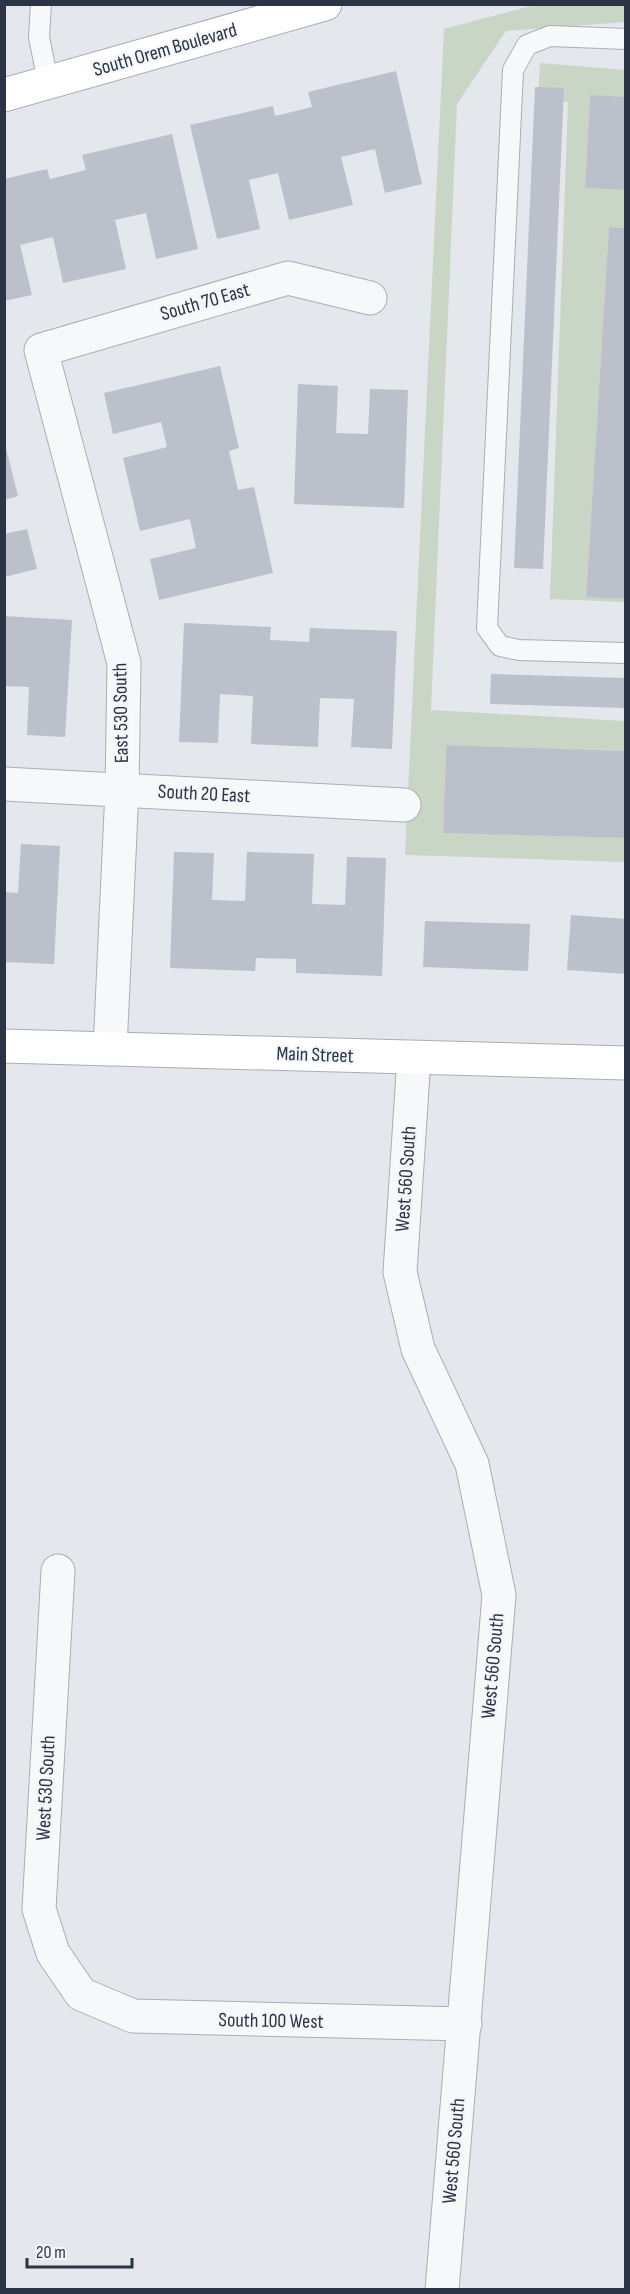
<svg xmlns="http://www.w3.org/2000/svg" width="630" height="2294" font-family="'Sofia Sans Condensed',sans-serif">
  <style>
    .green { fill: #c9d6c5 }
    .building { fill: #bbc0ca }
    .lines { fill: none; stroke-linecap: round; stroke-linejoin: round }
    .lane-casing { stroke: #a9aeb7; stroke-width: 22 }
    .street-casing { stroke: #a9aeb7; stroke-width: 35 }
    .secondary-casing { stroke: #a9aeb7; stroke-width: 35 }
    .lane { stroke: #f7f8fa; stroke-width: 20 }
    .street { stroke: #f7f8fa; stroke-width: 33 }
    .secondary { stroke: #fff; stroke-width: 33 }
    .labels { text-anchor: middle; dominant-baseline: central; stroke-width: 4.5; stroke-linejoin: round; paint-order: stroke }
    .street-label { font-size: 20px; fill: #2b3445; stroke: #f4f6f9 }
  </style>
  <rect width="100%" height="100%" fill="#e4e7ec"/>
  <g class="green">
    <path d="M 535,5 L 625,5 L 625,22 L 506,31 L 457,104 L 431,710 L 625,721 L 625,751 L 446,745 L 443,832 L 625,838 L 625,862 L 405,855 L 444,29 Z"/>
    <path d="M 540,63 L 625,70 L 625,97 L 590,96 L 585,188 L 625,190 L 625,228 L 609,227 L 586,596 L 625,599 L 625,602 L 550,599 L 568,102 L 538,100 Z"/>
  </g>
  <g class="building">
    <path d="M 396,71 L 422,184 L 385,193 L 375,149 L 341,157 L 353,205 L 289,220 L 278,173 L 249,180 L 260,229 L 217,239 L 190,125 L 273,106 L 275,116 L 312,107 L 308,92 Z"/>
    <path d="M 535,87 L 564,88 L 543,569 L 514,568 Z"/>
    <path d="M 590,95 L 626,97 L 626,190 L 585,188 Z"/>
    <path d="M 172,134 L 198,249 L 156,259 L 146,213 L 115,220 L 126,269 L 63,283 L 53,237 L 20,245 L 32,295 L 4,301 L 4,179 L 47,169 L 50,179 L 86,170 L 82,155 Z"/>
    <path d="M 609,227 L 626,228 L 626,599 L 586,597 Z"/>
    <path d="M 220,366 L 239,448 L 229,451 L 238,490 L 254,487 L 273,573 L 159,600 L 150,559 L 196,548 L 190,519 L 140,531 L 123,458 L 167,447 L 161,422 L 113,434 L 104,393 Z"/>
    <path d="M 298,384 L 338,386 L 336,433 L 368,434 L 370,389 L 408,390 L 404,508 L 294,504 Z"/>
    <path d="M 4,440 L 18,496 L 4,500 Z"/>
    <path d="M 27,529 L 37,569 L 4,577 L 4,534 Z"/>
    <path d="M 4,616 L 72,620 L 65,737 L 27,735 L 29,687 L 4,686 Z"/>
    <path d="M 184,623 L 271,627 L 270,640 L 309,642 L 310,628 L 397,631 L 392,749 L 351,747 L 354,699 L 320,698 L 318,747 L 251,744 L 253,696 L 220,694 L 218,743 L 179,742 Z"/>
    <path d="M 491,674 L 626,678 L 626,708 L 490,704 Z"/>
    <path d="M 446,745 L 626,751 L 626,838 L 443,833 Z"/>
    <path d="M 21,844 L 60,846 L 54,964 L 4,962 L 4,892 L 18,893 Z"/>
    <path d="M 174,852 L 214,853 L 212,900 L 245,901 L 247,852 L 314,854 L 312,904 L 345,905 L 347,857 L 386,858 L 382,976 L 296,973 L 296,959 L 256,958 L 255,971 L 170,968 Z"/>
    <path d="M 571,915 L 626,919 L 626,974 L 567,970 Z"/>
    <path d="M 425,921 L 530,924 L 528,971 L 423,967 Z"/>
  </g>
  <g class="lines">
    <g class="lane-casing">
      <g id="lane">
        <path d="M 41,4 L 39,37 L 48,82"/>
        <path d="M 626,39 L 550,36 L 527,45 L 513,70 L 487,628 L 500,646 L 519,650 L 626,653"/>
      </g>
    </g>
    <g class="street-casing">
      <g id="street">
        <path d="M 4,784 L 404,805"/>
        <path d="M 110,1049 L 122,790 L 124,663 L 41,350 L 288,278 L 370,298"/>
        <path d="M 414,1058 L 400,1272 L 418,1349 L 472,1464 L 499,1595 L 442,2290"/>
        <path d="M 58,1571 L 39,1909 L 53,1953 L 81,1994 L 133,2016 L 465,2024"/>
      </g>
    </g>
    <g class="secondary-casing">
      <g id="secondary">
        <path d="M 4,95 L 325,4"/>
        <path d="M 4,1046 L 626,1063"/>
      </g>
    </g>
    <use href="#lane" class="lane"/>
    <use href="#street" class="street"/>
    <use href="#secondary" class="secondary"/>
  </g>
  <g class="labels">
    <g class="street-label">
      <text transform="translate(165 50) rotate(-16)">South Orem Boulevard</text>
      <text transform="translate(205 302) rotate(-16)">South 70 East</text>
      <text transform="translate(121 713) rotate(-91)">East 530 South</text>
      <text transform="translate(204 794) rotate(3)">South 20 East</text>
      <text transform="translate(315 1055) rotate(2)">Main Street</text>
      <text transform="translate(406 1179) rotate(-86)">West 560 South</text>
      <text transform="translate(493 1666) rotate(-85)">West 560 South</text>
      <text transform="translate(46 1788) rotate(-87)">West 530 South</text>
      <text transform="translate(271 2021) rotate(1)">South 100 West</text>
      <text transform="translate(454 2151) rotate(-85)">West 560 South</text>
    </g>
  </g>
  <rect width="630" height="2294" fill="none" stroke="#2b3445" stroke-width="12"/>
  <path d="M27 2258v9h105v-9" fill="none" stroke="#2b3445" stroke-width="3"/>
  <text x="36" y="2258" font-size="18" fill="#2b3445" stroke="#f4f6f9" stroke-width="4.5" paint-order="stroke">20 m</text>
</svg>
